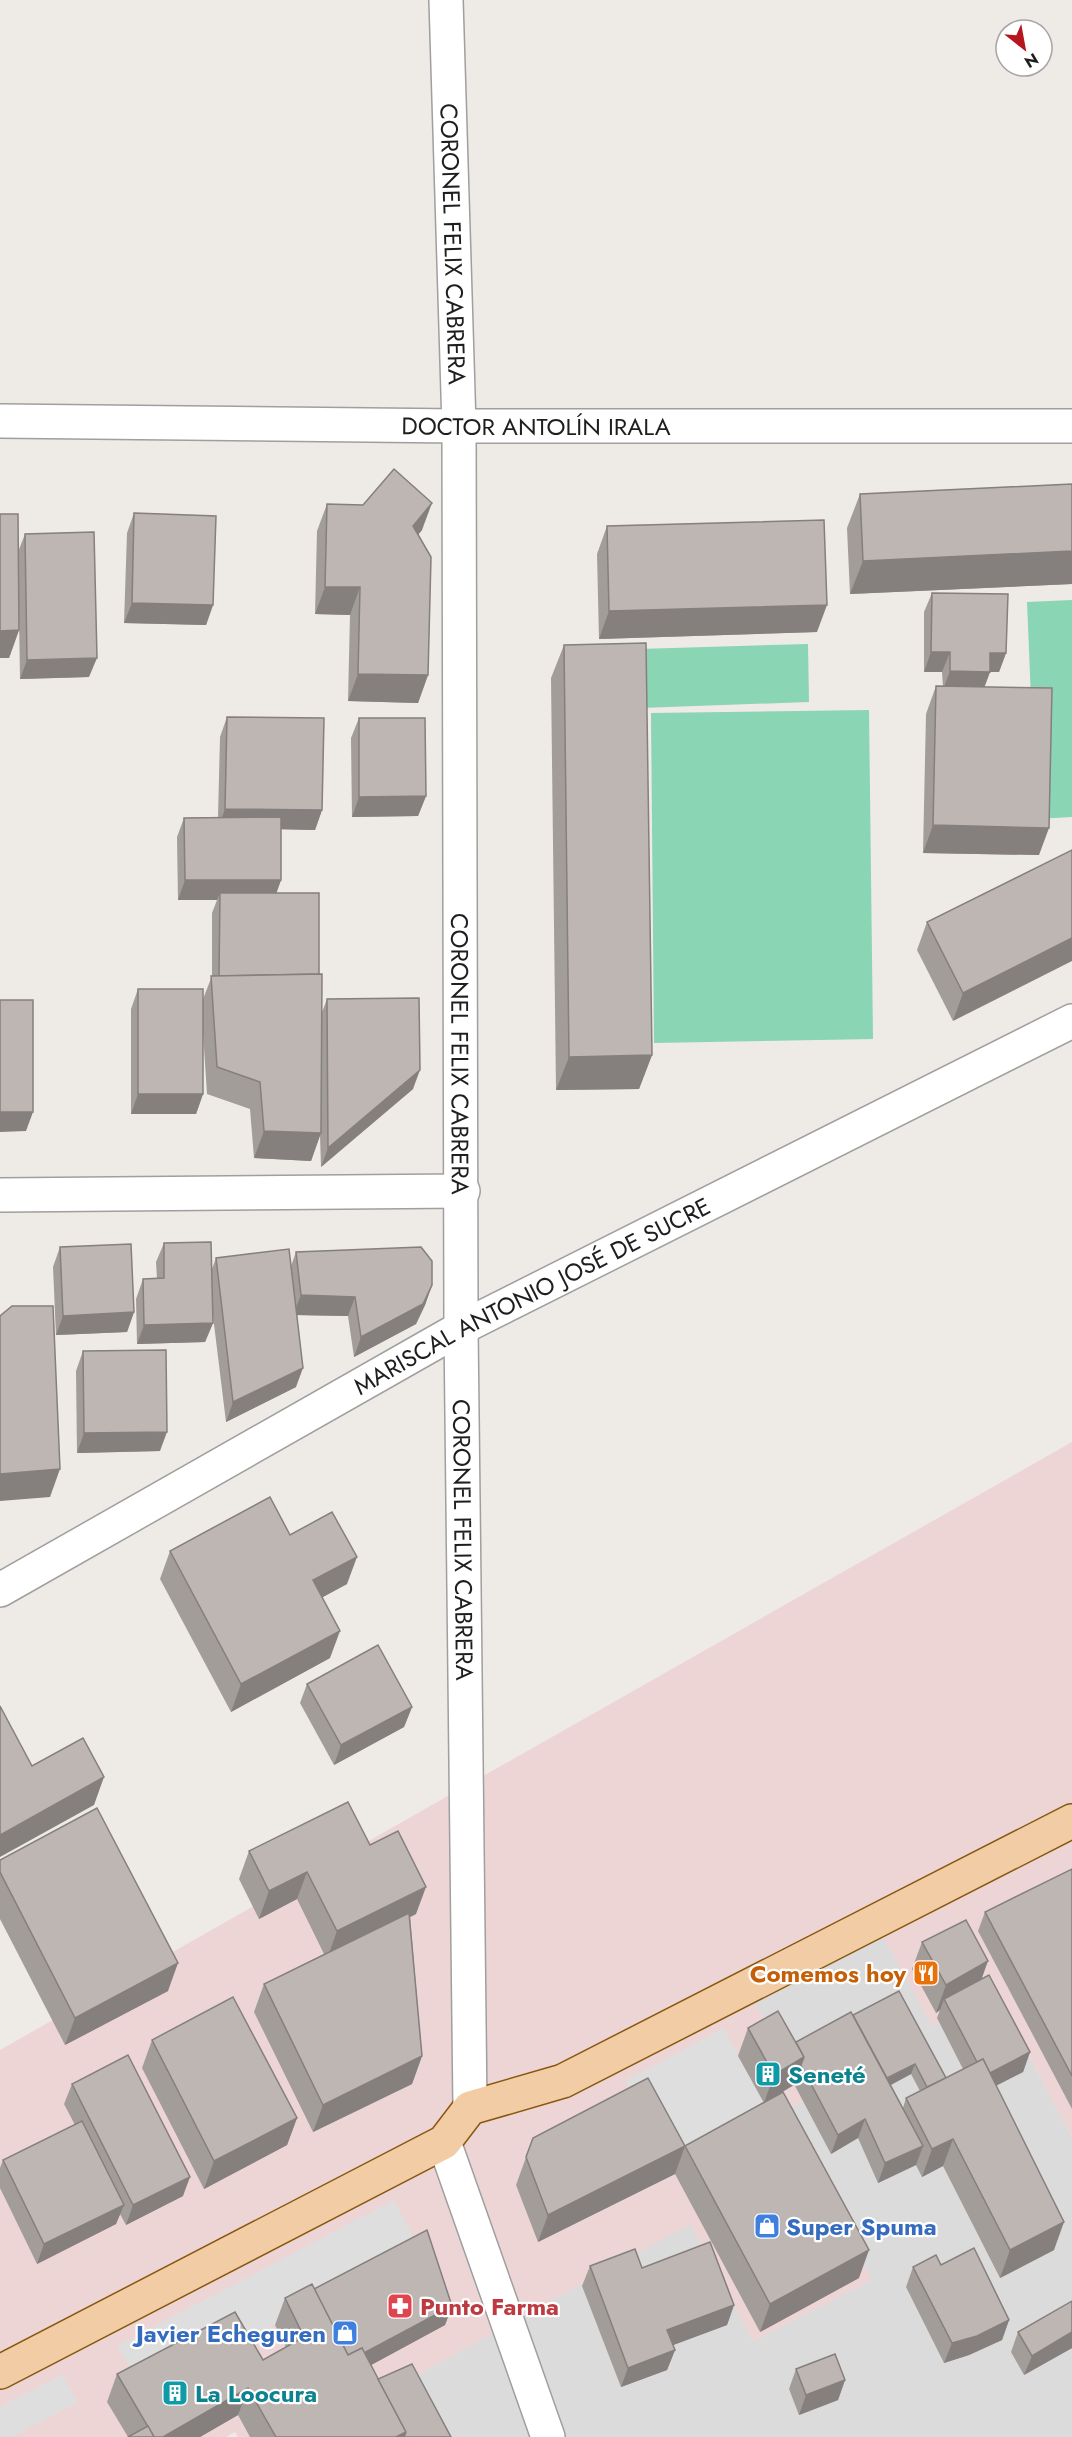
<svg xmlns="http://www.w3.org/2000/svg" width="1072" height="2437" font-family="Jost,sans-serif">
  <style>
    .residential { fill: #dbdbdb }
    .commercial { fill: #edd5d6 }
    .pitch { fill: #8ad5b3 }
    .parking { fill: #dedede }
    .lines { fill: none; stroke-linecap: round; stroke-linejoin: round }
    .minor-casing { stroke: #9f9f9f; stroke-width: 36 }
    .major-casing { stroke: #88580f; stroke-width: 36 }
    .minor { stroke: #fff; stroke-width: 33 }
    .major { stroke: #f2cca5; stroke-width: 33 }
    .wall { fill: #a39d99; fill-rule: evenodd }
    .shaded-wall { fill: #857f7d }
    .building { fill: #beb6b2; stroke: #857f7d; stroke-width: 1.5 }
    .labels { text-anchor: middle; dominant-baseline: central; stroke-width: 4.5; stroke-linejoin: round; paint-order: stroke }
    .street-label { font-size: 24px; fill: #1e1e1e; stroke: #fff }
    .food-label { font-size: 24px; font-weight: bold; fill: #c56008; stroke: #fff; text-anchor: end }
    .culture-label { font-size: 24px; font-weight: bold; fill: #0d838f; stroke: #fff; text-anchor: start }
    .shop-label { font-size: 24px; font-weight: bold; fill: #366cbe; stroke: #fff; text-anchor: start }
    .health-label { font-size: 24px; font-weight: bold; fill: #be3a42; stroke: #fff; text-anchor: start }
  </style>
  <rect width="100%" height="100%" fill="#eeeae5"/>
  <path class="residential" d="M 880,1932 L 996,1993 L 1072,2137 L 1072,2437 L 443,2437 L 412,2378 L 690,2223 L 753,2341 L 871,2279 L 782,2112 L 811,2097 L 753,2000 Z"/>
  <path class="commercial" d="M 1072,1442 L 1072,2137 L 996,1993 L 933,2027 L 880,1932 L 753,2000 L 811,2097 L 782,2112 L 872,2280 L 753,2341 L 690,2224 L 412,2378 L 443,2437 L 238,2437 L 235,2432 L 226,2437 L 0,2437 L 0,2050 Z"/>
  <g class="pitch">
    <path d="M 1072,600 L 1072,817 L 1036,819 L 1027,602 Z"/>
    <path d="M 808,644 L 809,702 L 640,708 L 639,649 Z"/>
    <path d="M 869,710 L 873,1039 L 654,1043 L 651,713 Z"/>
  </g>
  <g class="parking">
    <path d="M 724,2028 L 773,2120 L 675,2174 L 625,2081 Z"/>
    <path d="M 394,2200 L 420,2250 L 230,2347 L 140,2385 L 117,2346 Z"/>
    <path d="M 62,2375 L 78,2402 L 12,2437 L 0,2437 L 0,2407 Z"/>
  </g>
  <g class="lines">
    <g class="minor-casing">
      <g id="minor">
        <path id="s1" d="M 446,0 L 459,426 L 461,1328 L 470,2108"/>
        <path id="s2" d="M 0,421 L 459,426 L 1072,426"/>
        <path d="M 0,1195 L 463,1191"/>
        <path id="s3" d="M 0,1590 L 461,1328 L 1072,1021"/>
        <path d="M 444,2142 L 548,2437"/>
      </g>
    </g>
    <g class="major-casing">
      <path id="major" d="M 0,2372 L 444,2142 L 470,2108 L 563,2081 L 1072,1821"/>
    </g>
    <use href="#minor" class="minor"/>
    <use href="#major" class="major"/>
  </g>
  <g class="wall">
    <path d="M 1072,484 L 1072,584 L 850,594 L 847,528 L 860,494 Z"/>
    <path d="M 327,504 L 422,530 L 418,535 L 428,675 L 418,703 L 348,701 L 350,615 L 315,614 L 317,531 Z"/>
    <path d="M 134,513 L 213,605 L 206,625 L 124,623 L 127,533 Z"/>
    <path d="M 607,526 L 817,632 L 599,639 L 597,554 Z"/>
    <path d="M 25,534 L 89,677 L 20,679 L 19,615 L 19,630 L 9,658 L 18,552 Z"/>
    <path d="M 932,593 L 1006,653 L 999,672 L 990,672 L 984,687 L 1039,855 L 923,853 L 926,714 L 936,686 L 943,687 L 942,672 L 924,672 L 924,612 Z"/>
    <path d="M 564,645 L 652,1055 L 639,1089 L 556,1090 L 551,678 Z"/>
    <path d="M 227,717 L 322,810 L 315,830 L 281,829 L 281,880 L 276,893 L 319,974 L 321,1015 L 327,999 L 413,1089 L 321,1167 L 320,1135 L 311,1161 L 254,1158 L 250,1109 L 207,1094 L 203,1032 L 203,1094 L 196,1114 L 131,1114 L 131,1009 L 138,989 L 203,999 L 212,976 L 212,913 L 217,900 L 178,900 L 177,837 L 184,818 L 218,817 L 220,737 Z"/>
    <path d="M 359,718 L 426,796 L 418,816 L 352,817 L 351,738 Z"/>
    <path d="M 1072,850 L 953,1021 L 917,950 L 927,922 Z"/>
    <path d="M 164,1243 L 212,1269 L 216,1258 L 291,1266 L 296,1252 L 432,1285 L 425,1305 L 416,1324 L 354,1357 L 348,1316 L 297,1315 L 296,1387 L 226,1422 L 212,1308 L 213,1323 L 205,1342 L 137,1344 L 136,1299 L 143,1279 L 157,1279 L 156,1262 Z"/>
    <path d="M 60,1247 L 134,1312 L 127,1332 L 56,1335 L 53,1267 Z"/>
    <path d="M 83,1351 L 160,1451 L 77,1453 L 76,1371 Z"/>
    <path d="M 290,1535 L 347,1584 L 322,1597 L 330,1658 L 231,1712 L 160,1579 L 170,1551 Z"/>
    <path d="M 307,1684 L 412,1707 L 404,1727 L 334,1765 L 300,1703 Z"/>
    <path d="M 370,1845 L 416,1914 L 410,1917 L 422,2056 L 412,2084 L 313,2132 L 254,2012 L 264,1984 L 324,1954 L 297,1899 L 259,1919 L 239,1879 L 249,1851 Z"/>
    <path d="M 0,1860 L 168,1991 L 65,2045 L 0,1919 Z"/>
    <path d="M 1072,1869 L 1072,2109 L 978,1931 L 985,1912 Z"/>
    <path d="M 922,1942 L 982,1979 L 1030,2052 L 1023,2072 L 996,2086 L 1054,2250 L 1000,2278 L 943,2166 L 922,2177 L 916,2165 L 878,2183 L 858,2138 L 831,2154 L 794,2084 L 767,2101 L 859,2278 L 760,2332 L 675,2174 L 538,2242 L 516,2185 L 533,2138 L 685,2146 L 764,2103 L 738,2056 L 748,2028 L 796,2042 L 853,2015 L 946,2078 L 963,2069 L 937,2018 L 940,2010 L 936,2013 L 912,1969 ZM 911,2074 L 920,2091 L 906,2098 L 903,2108 L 891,2085 Z"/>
    <path d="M 152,2040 L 297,2118 L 287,2145 L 204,2189 L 142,2068 Z"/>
    <path d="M 72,2084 L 183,2196 L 126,2225 L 120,2214 L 116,2224 L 37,2264 L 0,2188 L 0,2168 L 3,2160 L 75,2125 L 64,2104 Z"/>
    <path d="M 941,2265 L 1009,2320 L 1002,2340 L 969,2355 L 944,2363 L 906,2287 L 913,2267 Z"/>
    <path d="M 590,2266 L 642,2268 L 734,2305 L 727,2325 L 673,2345 L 675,2350 L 667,2370 L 621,2387 L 582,2286 Z"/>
    <path d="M 314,2289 L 452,2306 L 445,2325 L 371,2365 L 378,2379 L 451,2437 L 250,2437 L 238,2415 L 200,2437 L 128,2437 L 107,2402 L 117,2374 L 263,2360 L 286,2347 L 275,2325 L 285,2298 Z"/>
    <path d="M 1072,2301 L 1072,2348 L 1024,2375 L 1011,2352 L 1018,2332 Z"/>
    <path d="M 796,2369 L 845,2380 L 838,2400 L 799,2415 L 789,2389 Z"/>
  </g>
  <g class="shaded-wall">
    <path d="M 432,503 L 422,530 L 403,553 L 413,526 Z"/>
    <path d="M 1072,551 L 1072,584 L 850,594 L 863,561 Z"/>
    <path d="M 325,587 L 360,587 L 350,615 L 315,614 Z"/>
    <path d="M 132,603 L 213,605 L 206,625 L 124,623 Z"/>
    <path d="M 827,605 L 817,632 L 599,639 L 609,611 Z"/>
    <path d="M 19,630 L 9,658 L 0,658 L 0,631 Z"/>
    <path d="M 931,652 L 950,652 L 942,672 L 924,672 Z"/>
    <path d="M 990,653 L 1006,653 L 999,672 L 990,672 L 983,691 L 943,690 L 950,671 Z"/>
    <path d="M 97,658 L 89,677 L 20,679 L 27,660 Z"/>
    <path d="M 358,674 L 428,675 L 418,703 L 348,701 Z"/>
    <path d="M 426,796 L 418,816 L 352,817 L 359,797 Z"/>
    <path d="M 225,809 L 322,810 L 315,830 L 218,828 Z"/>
    <path d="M 933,825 L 1049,828 L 1039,855 L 923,853 Z"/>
    <path d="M 185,880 L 281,880 L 274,900 L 220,893 L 217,900 L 178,900 Z"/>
    <path d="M 1072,938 L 1072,961 L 953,1021 L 963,993 Z"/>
    <path d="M 652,1055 L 639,1089 L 556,1090 L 569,1057 Z"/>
    <path d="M 420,1070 L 413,1089 L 321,1167 L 328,1148 Z"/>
    <path d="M 138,1094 L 203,1094 L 196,1114 L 131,1114 Z"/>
    <path d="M 0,1112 L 33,1112 L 26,1131 L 0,1132 Z"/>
    <path d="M 264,1131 L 321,1133 L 311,1161 L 254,1158 Z"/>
    <path d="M 432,1285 L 425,1305 L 416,1324 L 354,1357 L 361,1337 Z"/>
    <path d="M 301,1295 L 355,1297 L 348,1316 L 293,1315 Z"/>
    <path d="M 134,1312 L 127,1332 L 56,1335 L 63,1316 Z"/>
    <path d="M 213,1323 L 205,1342 L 137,1344 L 144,1325 Z"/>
    <path d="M 303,1368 L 296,1387 L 226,1422 L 233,1402 Z"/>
    <path d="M 167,1432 L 160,1451 L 77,1453 L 84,1433 Z"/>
    <path d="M 60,1469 L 50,1497 L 0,1501 L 0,1474 Z"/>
    <path d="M 357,1557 L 347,1584 L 303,1608 L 313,1580 Z"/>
    <path d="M 340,1631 L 330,1658 L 231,1712 L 241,1684 Z"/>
    <path d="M 412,1707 L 404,1727 L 334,1765 L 341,1745 Z"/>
    <path d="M 104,1777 L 94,1805 L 0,1857 L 0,1835 Z"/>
    <path d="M 307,1872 L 297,1899 L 259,1919 L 269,1891 Z"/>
    <path d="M 426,1887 L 416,1914 L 327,1959 L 337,1931 Z"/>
    <path d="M 988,1961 L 978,1989 L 944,1999 L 940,2010 L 936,2013 L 946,1985 Z"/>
    <path d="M 178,1963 L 168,1991 L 65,2045 L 75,2018 Z"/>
    <path d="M 1030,2052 L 1023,2072 L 977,2095 L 984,2076 Z"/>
    <path d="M 422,2056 L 412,2084 L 313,2132 L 323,2105 Z"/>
    <path d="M 804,2057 L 794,2085 L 764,2103 L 774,2075 Z"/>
    <path d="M 915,2064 L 911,2074 L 881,2090 L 885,2080 Z"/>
    <path d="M 297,2118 L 287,2145 L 204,2189 L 214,2161 Z"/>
    <path d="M 865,2119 L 858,2138 L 831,2154 L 838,2135 Z"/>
    <path d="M 953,2139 L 943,2166 L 922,2177 L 932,2149 Z"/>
    <path d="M 685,2146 L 675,2174 L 538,2242 L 548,2215 Z"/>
    <path d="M 923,2146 L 916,2165 L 878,2183 L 885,2163 Z"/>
    <path d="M 190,2177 L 183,2196 L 126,2225 L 133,2205 Z"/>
    <path d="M 124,2205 L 116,2224 L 37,2264 L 44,2244 Z"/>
    <path d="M 1064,2222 L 1054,2250 L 1000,2278 L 1010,2250 Z"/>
    <path d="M 869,2250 L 859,2278 L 760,2332 L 770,2304 Z"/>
    <path d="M 734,2305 L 727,2325 L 660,2350 L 667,2330 Z"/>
    <path d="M 452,2306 L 445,2325 L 338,2383 L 345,2363 Z"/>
    <path d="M 1009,2320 L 1002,2340 L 969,2355 L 944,2363 L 952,2343 Z"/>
    <path d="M 1072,2332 L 1072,2348 L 1024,2375 L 1032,2356 Z"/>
    <path d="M 675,2350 L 667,2370 L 621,2387 L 628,2368 Z"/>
    <path d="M 845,2380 L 838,2400 L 799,2415 L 806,2395 Z"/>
    <path d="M 248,2388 L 238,2415 L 200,2437 L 163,2437 Z"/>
    <path d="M 406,2432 L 404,2437 L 396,2437 Z"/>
  </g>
  <g class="building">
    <path d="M 394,469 L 432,503 L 413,526 L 431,557 L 428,675 L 358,674 L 360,587 L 325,587 L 327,504 L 363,505 Z"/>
    <path d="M 1072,484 L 1072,551 L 863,561 L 860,494 Z"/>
    <path d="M 134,513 L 216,516 L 213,605 L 132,603 Z"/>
    <path d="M 0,514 L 18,514 L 19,630 L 0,631 Z"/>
    <path d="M 824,520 L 827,605 L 609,611 L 607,526 Z"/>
    <path d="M 94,532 L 97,658 L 27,660 L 25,534 Z"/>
    <path d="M 932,593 L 1008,594 L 1006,653 L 990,653 L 990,672 L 950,671 L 950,652 L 931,652 Z"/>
    <path d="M 646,643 L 652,1055 L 569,1057 L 564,645 Z"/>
    <path d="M 936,686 L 1052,688 L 1049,828 L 933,825 Z"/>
    <path d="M 227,717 L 324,718 L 322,810 L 225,809 Z"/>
    <path d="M 359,718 L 425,718 L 426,796 L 359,797 Z"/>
    <path d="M 281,817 L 281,880 L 185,880 L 184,818 Z"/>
    <path d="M 1072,850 L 1072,938 L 963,993 L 927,922 Z"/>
    <path d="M 220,893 L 319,893 L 319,974 L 219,976 Z"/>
    <path d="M 322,974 L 321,1133 L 264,1131 L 260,1082 L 217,1067 L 211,976 Z"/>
    <rect x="138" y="989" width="65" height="105"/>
    <path d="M 419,998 L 420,1070 L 328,1148 L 327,999 Z"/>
    <rect x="0" y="1000" width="33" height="112"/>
    <path d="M 211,1242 L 213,1323 L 144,1325 L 143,1279 L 164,1278 L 164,1243 Z"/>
    <path d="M 131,1244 L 134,1312 L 63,1316 L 60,1247 Z"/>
    <path d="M 421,1247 L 432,1261 L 432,1285 L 423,1304 L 361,1337 L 355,1297 L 301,1295 L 296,1252 Z"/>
    <path d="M 289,1249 L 303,1368 L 233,1402 L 216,1258 Z"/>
    <path d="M 12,1306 L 53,1306 L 60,1469 L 0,1474 L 0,1316 Z"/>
    <path d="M 166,1350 L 167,1432 L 84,1433 L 83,1351 Z"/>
    <path d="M 270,1497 L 290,1535 L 332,1512 L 357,1557 L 313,1580 L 340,1631 L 241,1684 L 170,1551 Z"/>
    <path d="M 378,1645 L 412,1707 L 341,1745 L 307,1684 Z"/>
    <path d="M 0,1706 L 32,1766 L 83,1738 L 104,1777 L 0,1835 Z"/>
    <path d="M 348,1802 L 370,1845 L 398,1831 L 426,1887 L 337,1931 L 307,1872 L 269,1891 L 249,1851 Z"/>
    <path d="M 97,1808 L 178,1963 L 75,2018 L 0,1872 L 0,1860 Z"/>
    <path d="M 1072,1869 L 1072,2076 L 985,1912 Z"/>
    <path d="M 409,1913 L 422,2056 L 323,2105 L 264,1984 Z"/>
    <path d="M 966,1920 L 988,1961 L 946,1985 L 922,1942 Z"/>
    <path d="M 989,1975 L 1030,2052 L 990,2073 L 983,2059 L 977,2062 L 944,1999 Z"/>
    <path d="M 899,1991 L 946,2078 L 927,2087 L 915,2064 L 887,2078 L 853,2015 Z"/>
    <path d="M 233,1997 L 297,2118 L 214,2161 L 152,2040 Z"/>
    <path d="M 778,2011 L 804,2057 L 774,2075 L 748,2028 Z"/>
    <path d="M 851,2012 L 923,2146 L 885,2163 L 865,2119 L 838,2135 L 801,2065 L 804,2057 L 796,2042 Z"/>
    <path d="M 128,2055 L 190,2177 L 133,2205 L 72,2084 Z"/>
    <path d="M 983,2059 L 1064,2222 L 1010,2250 L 953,2139 L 932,2149 L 906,2098 Z"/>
    <path d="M 648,2078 L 685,2146 L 783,2092 L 869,2250 L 770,2304 L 685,2146 L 548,2215 L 526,2157 L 533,2138 Z"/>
    <path d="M 82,2121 L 124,2205 L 44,2244 L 3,2160 Z"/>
    <path d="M 427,2230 L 452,2306 L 364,2353 L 362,2348 L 348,2355 L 314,2289 Z"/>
    <path d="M 710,2242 L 734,2305 L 667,2330 L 675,2350 L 628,2368 L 590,2266 L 635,2249 L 642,2268 Z"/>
    <path d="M 974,2248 L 1009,2320 L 977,2336 L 952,2343 L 913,2267 L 936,2255 L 941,2265 Z"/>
    <path d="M 312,2284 L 348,2355 L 362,2348 L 406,2432 L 396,2437 L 276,2437 L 248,2388 L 163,2437 L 154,2437 L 117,2374 L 235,2312 L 263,2360 L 304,2337 L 285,2298 Z"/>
    <path d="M 1072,2301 L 1072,2332 L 1032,2356 L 1018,2332 Z"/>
    <path d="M 835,2354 L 845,2380 L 806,2395 L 796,2369 Z"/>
    <path d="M 412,2364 L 451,2437 L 404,2437 L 406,2432 L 378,2379 Z"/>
    <path d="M 148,2426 L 154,2437 L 128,2437 Z"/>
  </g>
  <defs>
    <g id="restaurant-square" transform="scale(1.35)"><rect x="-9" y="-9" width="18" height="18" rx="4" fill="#e8710a" stroke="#fff"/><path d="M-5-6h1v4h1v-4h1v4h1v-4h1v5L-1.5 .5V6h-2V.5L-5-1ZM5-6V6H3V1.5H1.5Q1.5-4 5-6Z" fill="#fff"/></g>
    <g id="building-square" transform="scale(1.35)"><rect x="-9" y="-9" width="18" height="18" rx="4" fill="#0f9aa8" stroke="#fff"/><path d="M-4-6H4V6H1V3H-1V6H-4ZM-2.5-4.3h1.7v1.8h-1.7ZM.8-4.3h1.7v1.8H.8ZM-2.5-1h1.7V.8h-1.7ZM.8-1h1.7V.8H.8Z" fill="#fff"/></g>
    <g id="shop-square" transform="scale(1.35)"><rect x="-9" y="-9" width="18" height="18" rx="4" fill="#3f7fe0" stroke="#fff"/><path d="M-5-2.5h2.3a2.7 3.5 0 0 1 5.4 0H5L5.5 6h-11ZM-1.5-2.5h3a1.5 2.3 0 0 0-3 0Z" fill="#fff"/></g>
    <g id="pharmacy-square" transform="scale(1.35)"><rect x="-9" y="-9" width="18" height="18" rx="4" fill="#e0444e" stroke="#fff"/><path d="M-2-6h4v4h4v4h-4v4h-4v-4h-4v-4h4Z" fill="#fff"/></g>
  </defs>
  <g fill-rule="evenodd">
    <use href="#restaurant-square" x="926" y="1973"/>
    <use href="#building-square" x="768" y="2074"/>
    <use href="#shop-square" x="767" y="2226"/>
    <use href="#pharmacy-square" x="400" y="2306"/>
    <use href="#shop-square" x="345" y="2333"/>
    <use href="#building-square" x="175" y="2393"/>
  </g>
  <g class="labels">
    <g class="street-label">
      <text stroke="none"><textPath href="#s1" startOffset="244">CORONEL FELIX CABRERA</textPath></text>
      <text stroke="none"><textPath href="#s2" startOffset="536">DOCTOR ANTOLÍN IRALA</textPath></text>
      <text stroke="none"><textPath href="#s1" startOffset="1054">CORONEL FELIX CABRERA</textPath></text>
      <text stroke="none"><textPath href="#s3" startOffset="608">MARISCAL ANTONIO JOSÉ DE SUCRE</textPath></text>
      <text stroke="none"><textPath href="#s1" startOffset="1540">CORONEL FELIX CABRERA</textPath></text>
    </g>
    <g class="food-label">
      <text x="906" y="1973">Comemos hoy</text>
    </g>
    <g class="culture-label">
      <text x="788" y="2074">Seneté</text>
      <text x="195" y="2393">La Loocura</text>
    </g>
    <g class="shop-label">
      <text x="786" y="2226">Super Spuma</text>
      <text x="326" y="2333" text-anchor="end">Javier Echeguren</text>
    </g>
    <g class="health-label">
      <text x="420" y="2306">Punto Farma</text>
    </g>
  </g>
  <g transform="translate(1024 48) rotate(149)"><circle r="28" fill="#ffffff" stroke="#a5a5a5" stroke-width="1.5"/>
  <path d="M0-4.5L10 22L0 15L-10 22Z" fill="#b7141e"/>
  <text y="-9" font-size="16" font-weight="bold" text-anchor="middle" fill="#1e1e1e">N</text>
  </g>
</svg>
